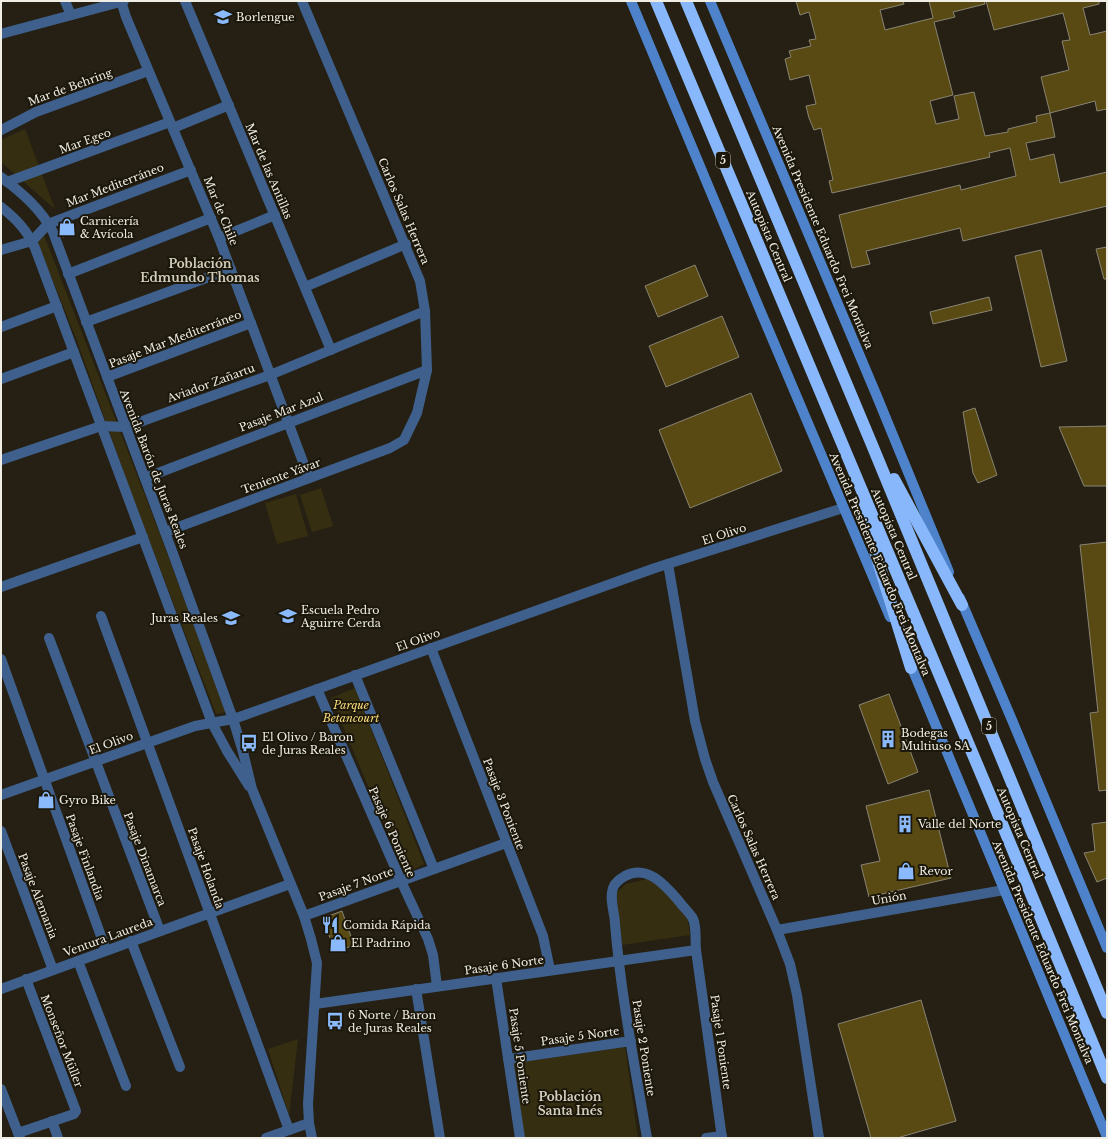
<svg xmlns="http://www.w3.org/2000/svg" width="1108" height="1139" font-family="'Libre Baskerville',serif">
  <style>
    .green { fill: #362e11 }
    .building { fill: #594912; stroke: #898474 }
    .lines { fill: none; stroke-linecap: round; stroke-linejoin: round }
    .minor { stroke: #3f608d; stroke-width: 10 }
    .tertiary { stroke: #3f608d; stroke-width: 10 }
    .secondary { stroke: #4e83cb; stroke-width: 10 }
    .motorway { stroke: #88b8fb; stroke-width: 12 }
    .labels { text-anchor: middle; dominant-baseline: central; stroke-width: 4; stroke-linejoin: round; paint-order: stroke }
    .shield { fill: #1b170a; stroke: #b0ada3; stroke-width: 1 }
    .shield-label { font-size: 10px; font-weight: bold; fill: #f0ede4 }
    .poi-label { font-size: 11px; fill: #f0ede4; stroke: #1b170a; text-anchor: start }
    .street-label { font-size: 11px; fill: #f0ede4; stroke: #1b170a }
    .park-label { font-size: 11px; font-style: italic; fill: #fbdc7b; stroke: #1b170a }
    .neighbourhood-label { font-size: 12px; font-weight: bold; fill: #d4cebd; stroke: #1b170a }
  </style>
  <rect width="100%" height="100%" fill="#252013"/>
  <g class="green">
    <path d="M 25,129 L 55,209 L 1,162 L 1,140 Z"/>
    <path d="M 44,235 L 161,537 L 226,712 L 216,714 L 131,493 L 76,338 L 36,239 Z"/>
    <path d="M 321,488 L 333,526 L 312,532 L 300,495 Z"/>
    <path d="M 296,494 L 308,536 L 277,544 L 265,503 Z"/>
    <path d="M 355,688 L 424,864 L 405,874 L 331,698 Z"/>
    <path d="M 647,879 L 664,888 L 687,915 L 690,935 L 622,945 L 616,893 L 626,884 Z"/>
    <path d="M 298,1039 L 289,1115 L 268,1049 Z"/>
    <path d="M 625,1047 L 638,1138 L 524,1138 L 514,1063 Z"/>
  </g>
  <g class="building">
    <path d="M 796,1 L 903,1 L 904,4 L 880,10 L 885,30 L 933,18 L 929,1 L 984,1 L 985,4 L 953,12 L 955,17 L 934,22 L 953,95 L 930,101 L 936,124 L 959,119 L 954,96 L 974,92 L 985,136 L 1008,132 L 1008,129 L 1037,122 L 1036,116 L 1050,113 L 1055,137 L 1026,143 L 1030,160 L 1054,154 L 1060,183 L 1107,172 L 1107,206 L 963,241 L 960,228 L 866,251 L 870,264 L 852,268 L 839,215 L 960,185 L 961,190 L 1016,176 L 1010,148 L 989,153 L 990,157 L 832,193 L 829,181 L 833,180 L 821,128 L 814,130 L 809,118 L 806,106 L 816,104 L 809,75 L 790,80 L 785,59 L 791,57 L 789,51 L 811,46 L 809,40 L 816,39 L 809,12 L 800,15 Z"/>
    <path d="M 986,1 L 1099,1 L 1099,4 L 1083,8 L 1090,35 L 1107,31 L 1107,109 L 1097,111 L 1095,101 L 1050,113 L 1041,77 L 1069,70 L 1062,41 L 1070,40 L 1063,13 L 994,30 Z"/>
    <path d="M 72,222 L 75,233 L 63,237 L 60,227 Z"/>
    <path d="M 1107,247 L 1107,279 L 1104,279 L 1096,249 Z"/>
    <path d="M 1041,250 L 1067,361 L 1041,367 L 1015,256 Z"/>
    <path d="M 695,265 L 708,296 L 658,317 L 645,286 Z"/>
    <path d="M 989,297 L 992,310 L 933,324 L 930,312 Z"/>
    <path d="M 722,316 L 739,357 L 666,387 L 649,346 Z"/>
    <path d="M 751,393 L 782,471 L 690,508 L 659,430 Z"/>
    <path d="M 975,408 L 997,475 L 978,483 L 973,473 L 963,412 Z"/>
    <path d="M 1107,426 L 1107,486 L 1084,486 L 1059,427 Z"/>
    <path d="M 1107,542 L 1107,790 L 1099,791 L 1090,713 L 1098,712 L 1080,545 Z"/>
    <path d="M 889,694 L 918,772 L 888,784 L 859,705 Z"/>
    <path d="M 929,790 L 951,878 L 869,897 L 861,865 L 880,861 L 866,806 Z"/>
    <path d="M 1107,822 L 1107,878 L 1097,882 L 1084,853 L 1095,851 L 1092,824 Z"/>
    <path d="M 342,911 L 354,945 L 335,952 L 323,918 Z"/>
    <path d="M 921,1000 L 956,1121 L 897,1138 L 871,1138 L 838,1024 Z"/>
  </g>
  <g class="lines">
    <g class="minor">
      <path d="M 65,1 L 71,15"/>
      <path d="M 121,1 L 126,17 L 219,238 L 309,478"/>
      <path d="M 185,1 L 331,350"/>
      <path d="M 173,128 L 229,105"/>
      <path d="M 1,130 L 36,112 L 148,71"/>
      <path d="M 7,182 L 170,122"/>
      <path d="M 48,224 L 191,170"/>
      <path d="M 219,238 L 275,215"/>
      <path d="M 1,250 L 32,241"/>
      <path d="M 68,274 L 211,218"/>
      <path d="M 305,287 L 406,244"/>
      <path d="M 86,322 L 231,269"/>
      <path d="M 1,327 L 57,306"/>
      <path d="M 107,377 L 251,323"/>
      <path d="M 1,379 L 74,352"/>
      <path d="M 1,460 L 101,426 L 126,427 L 270,375 L 425,311"/>
      <path d="M 145,478 L 427,370"/>
      <path d="M 165,532 L 390,448 L 404,440 L 417,413 L 427,370 L 425,311 L 420,281 L 302,1"/>
      <path d="M 668,564 L 695,721 L 705,759 L 713,782 L 777,930 L 790,964 L 797,995 L 819,1138"/>
      <path d="M 1,587 L 143,537"/>
      <path d="M 101,616 L 289,1130"/>
      <path d="M 49,638 L 160,931"/>
      <path d="M 431,648 L 543,936 L 550,970"/>
      <path d="M 1,659 L 106,950"/>
      <path d="M 355,675 L 434,869"/>
      <path d="M 317,689 L 401,881 L 428,939 L 433,955 L 437,986"/>
      <path d="M 1,831 L 53,970"/>
      <path d="M 304,916 L 506,843"/>
      <path d="M 777,930 L 1004,890"/>
      <path d="M 131,941 L 180,1067"/>
      <path d="M 78,961 L 126,1086"/>
      <path d="M 496,978 L 520,1138"/>
      <path d="M 1,989 L 290,884"/>
      <path d="M 416,989 L 440,1138"/>
      <path d="M 315,1004 L 696,950"/>
      <path d="M 508,1059 L 631,1041"/>
      <path d="M 1,1089 L 20,1138"/>
      <path d="M 52,1121 L 58,1138"/>
      <path d="M 18,1133 L 74,1114 L 76,1111 L 26,979"/>
      <path d="M 266,1138 L 309,1123"/>
      <path d="M 647,1138 C 635,1067 621,996 615,924 C 615,913 609,900 613,888 C 615,882 620,879 625,876 C 647,864 665,885 678,900 C 682,906 688,911 692,917 C 697,925 695,940 696,950 L 722,1138"/>
      <path d="M 706,1138 L 722,1136"/>
    </g>
    <g class="tertiary">
      <path d="M 1,34 L 124,1"/>
      <path d="M 1,177 C 22,193 41,209 53,232 L 172,551 L 233,719 L 243,752 L 252,789 L 304,916 L 311,939 L 317,963 L 308,1104 L 309,1123 L 312,1138"/>
      <path d="M 1,207 C 16,219 27,230 35,248 L 212,723 L 227,751 L 249,786"/>
      <path d="M 32,241 L 48,224"/>
      <path d="M 1,795 L 195,726 L 233,719 L 245,715 L 655,568 L 843,508"/>
    </g>
    <g class="secondary">
      <path d="M 631,1 L 763,317 L 890,617"/>
      <path d="M 710,1 L 876,394 L 949,572"/>
      <path d="M 960,598 L 1012,720 L 1107,948"/>
      <path d="M 909,661 L 1107,1137"/>
    </g>
    <g class="motorway">
      <path d="M 656,1 L 995,807 L 1107,1078"/>
      <path d="M 686,1 L 870,440 L 1107,1013"/>
      <path d="M 894,479 L 962,605"/>
      <path d="M 860,503 L 911,668"/>
    </g>
  </g>
  <defs>
    <g id="school-bare" transform="scale(1.38)"><path d="M0-5L7-2L0 1L-7-2ZM-4 1L0 2.5L4 1V4Q0 6-4 4Z" fill="#8abafc" stroke="#1b170a" stroke-width="2.5" paint-order="stroke"/></g>
    <g id="shop-bare" transform="scale(1.38)"><path d="M-5-2.5h2.3a2.7 3.5 0 0 1 5.4 0H5L5.5 6h-11ZM-1.5-2.5h3a1.5 2.3 0 0 0-3 0Z" fill="#8abafc" stroke="#1b170a" stroke-width="2.5" paint-order="stroke"/></g>
    <g id="building-bare" transform="scale(1.38)"><path d="M-4-6H4V6H1V3H-1V6H-4ZM-2.5-4.3h1.7v1.8h-1.7ZM.8-4.3h1.7v1.8H.8ZM-2.5-1h1.7V.8h-1.7ZM.8-1h1.7V.8H.8Z" fill="#8abafc" stroke="#1b170a" stroke-width="2.5" paint-order="stroke"/></g>
    <g id="bus-bare" transform="scale(1.38)"><path d="M-5-6H5V4H4V6H2V4H-2V6H-4V4H-5ZM-3.5-4V0h7V-4ZM-3.5 1.2v1.5H-2V1.2ZM2 1.2v1.5H3.5V1.2Z" fill="#8abafc" stroke="#1b170a" stroke-width="2.5" paint-order="stroke"/></g>
    <g id="restaurant-bare" transform="scale(1.38)"><path d="M-5-6h1v4h1v-4h1v4h1v-4h1v5L-1.5 .5V6h-2V.5L-5-1ZM5-6V6H3V1.5H1.5Q1.5-4 5-6Z" fill="#8abafc" stroke="#1b170a" stroke-width="2.5" paint-order="stroke"/></g>
  </defs>
  <g fill-rule="evenodd">
    <use href="#school-bare" x="223" y="17"/>
    <use href="#shop-bare" x="67" y="227"/>
    <use href="#school-bare" x="288" y="616"/>
    <use href="#school-bare" x="231" y="618"/>
    <use href="#building-bare" x="888" y="739"/>
    <use href="#bus-bare" x="249" y="743"/>
    <use href="#shop-bare" x="46" y="800"/>
    <use href="#building-bare" x="905" y="824"/>
    <use href="#shop-bare" x="906" y="871"/>
    <use href="#restaurant-bare" x="330" y="925"/>
    <use href="#shop-bare" x="338" y="943"/>
    <use href="#bus-bare" x="335" y="1021"/>
  </g>
  <g class="labels">
    <g class="shield">
      <rect x="716" y="152" width="14" height="16" rx="3"/>
      <rect x="982" y="718" width="14" height="16" rx="3"/>
    </g>
    <g class="shield-label">
      <text x="723" y="160">5</text>
      <text x="989" y="726">5</text>
    </g>
    <g class="poi-label">
      <text x="236" y="17">Borlengue</text>
      <text x="80" y="221">Carnicería<tspan x="80" dy="13">&amp; Avícola</tspan></text>
      <text x="301" y="610">Escuela Pedro<tspan x="301" dy="13">Aguirre Cerda</tspan></text>
      <text x="218" y="618" text-anchor="end">Juras Reales</text>
      <text x="901" y="733">Bodegas<tspan x="901" dy="13">Multiuso SA</tspan></text>
      <text x="262" y="737">El Olivo / Baron<tspan x="262" dy="13">de Juras Reales</tspan></text>
      <text x="59" y="800">Gyro Bike</text>
      <text x="918" y="824">Valle del Norte</text>
      <text x="919" y="871">Revor</text>
      <text x="343" y="925">Comida Rápida</text>
      <text x="351" y="943">El Padrino</text>
      <text x="348" y="1015">6 Norte / Baron<tspan x="348" dy="13">de Juras Reales</tspan></text>
    </g>
    <g class="street-label">
      <text transform="translate(70 87) rotate(-20)">Mar de Behring</text>
      <text transform="translate(85 141) rotate(-20)">Mar Egeo</text>
      <text transform="translate(269 171) rotate(67)">Mar de las Antillas</text>
      <text transform="translate(115 185) rotate(-21)">Mar Mediterráneo</text>
      <text transform="translate(221 211) rotate(68)">Mar de Chile</text>
      <text transform="translate(404 211) rotate(67)">Carlos Salas Herrera</text>
      <text transform="translate(769 236) rotate(67)">Autopista Central</text>
      <text transform="translate(823 237) rotate(67)">Avenida Presidente Eduardo Frei Montalva</text>
      <text transform="translate(175 339) rotate(-21)">Pasaje Mar Mediterráneo</text>
      <text transform="translate(211 383) rotate(-20)">Aviador Zañartu</text>
      <text transform="translate(281 412) rotate(-21)">Pasaje Mar Azul</text>
      <text transform="translate(154 469) rotate(69)">Avenida Barón de Juras Reales</text>
      <text transform="translate(281 476) rotate(-20)">Teniente Yávar</text>
      <text transform="translate(724 534) rotate(-18)">El Olivo</text>
      <text transform="translate(894 534) rotate(67)">Autopista Central</text>
      <text transform="translate(880 564) rotate(67)">Avenida Presidente Eduardo Frei Montalva</text>
      <text transform="translate(418 640) rotate(-20)">El Olivo</text>
      <text transform="translate(111 743) rotate(-20)">El Olivo</text>
      <text transform="translate(504 804) rotate(69)">Pasaje 3 Poniente</text>
      <text transform="translate(392 832) rotate(66)">Pasaje 6 Poniente</text>
      <text transform="translate(1020 833) rotate(67)">Autopista Central</text>
      <text transform="translate(754 847) rotate(66)">Carlos Salas Herrera</text>
      <text transform="translate(85 857) rotate(70)">Pasaje Finlandia</text>
      <text transform="translate(145 859) rotate(69)">Pasaje Dinamarca</text>
      <text transform="translate(206 868) rotate(70)">Pasaje Holanda</text>
      <text transform="translate(356 884) rotate(-20)">Pasaje 7 Norte</text>
      <text transform="translate(38 896) rotate(69)">Pasaje Alemania</text>
      <text transform="translate(889 898) rotate(-10)">Unión</text>
      <text transform="translate(108 937) rotate(-20)">Ventura Laureda</text>
      <text transform="translate(1043 952) rotate(67)">Avenida Presidente Eduardo Frei Montalva</text>
      <text transform="translate(504 965) rotate(-8)">Pasaje 6 Norte</text>
      <text transform="translate(580 1036) rotate(-8)">Pasaje 5 Norte</text>
      <text transform="translate(62 1041) rotate(69)">Monseñor Müller</text>
      <text transform="translate(721 1042) rotate(82)">Pasaje 1 Poniente</text>
      <text transform="translate(644 1048) rotate(81)">Pasaje 2 Poniente</text>
      <text transform="translate(520 1056) rotate(82)">Pasaje 5 Poniente</text>
    </g>
    <g class="park-label">
      <text x="351" y="705">Parque<tspan x="351" dy="13">Betancourt</tspan></text>
    </g>
    <g class="neighbourhood-label">
      <text x="200" y="263">Población<tspan x="200" dy="14">Edmundo Thomas</tspan></text>
      <text x="570" y="1096">Población<tspan x="570" dy="14">Santa Inés</tspan></text>
    </g>
  </g>
  <rect width="1108" height="1139" fill="none" stroke="#f0ede4" stroke-width="4"/>
</svg>
